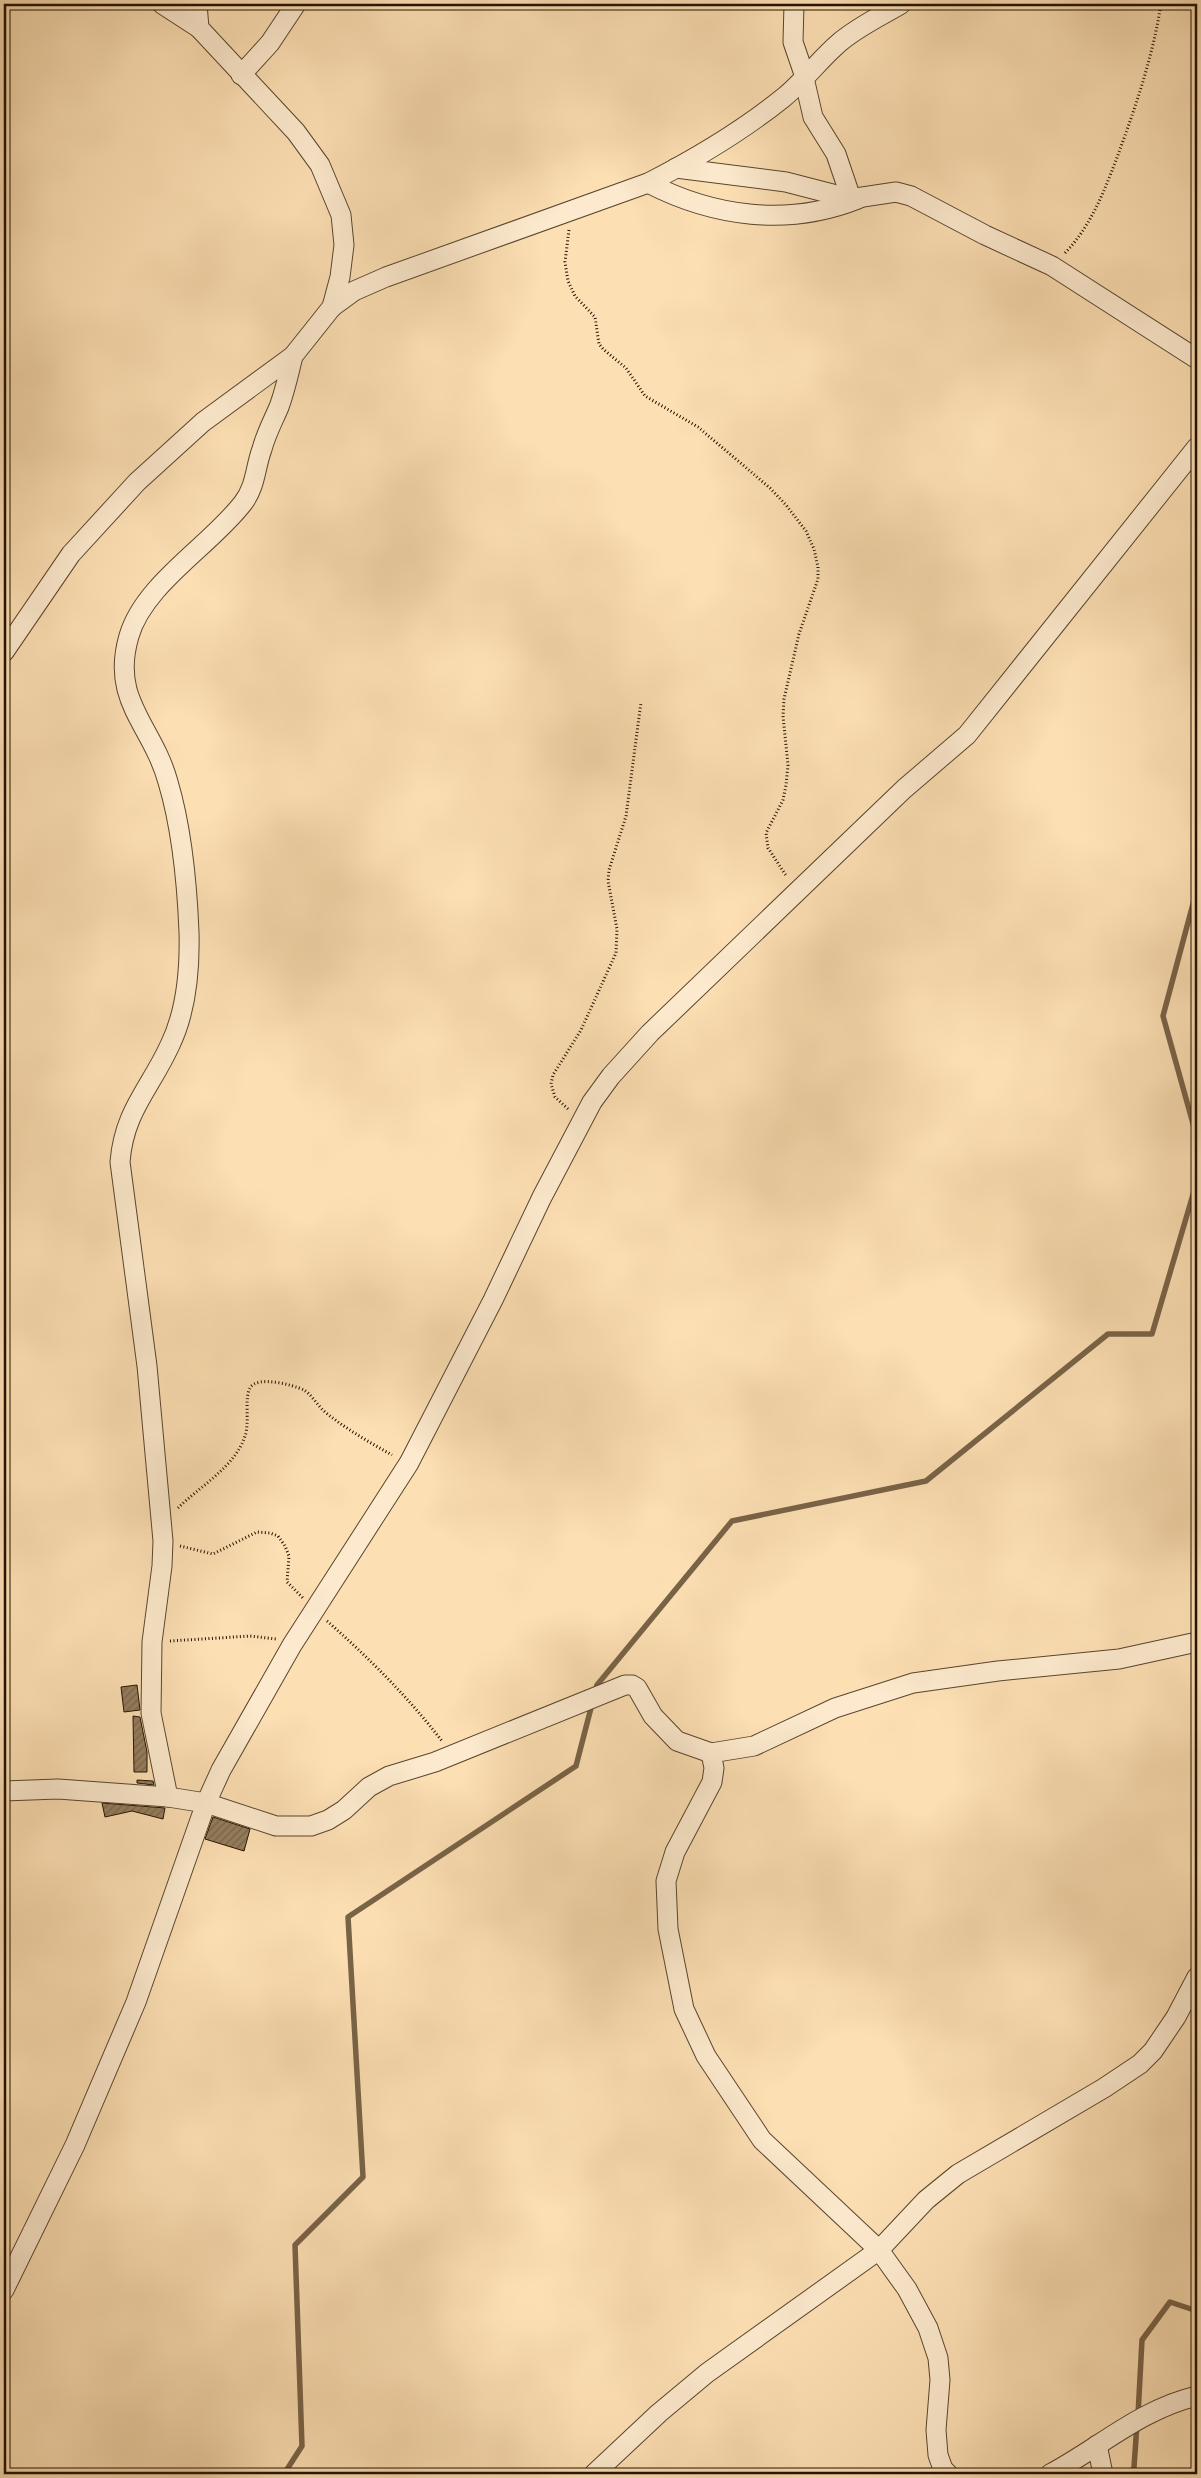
<svg xmlns="http://www.w3.org/2000/svg" width="1201" height="2478" font-family="'IM FELL French Canon',serif">
  <style>
    .lines { fill: none; stroke-linecap: round; stroke-linejoin: round }
    .stream { stroke: #796347; stroke-width: 5.5 }
    .building { fill: url(#building-hatch); stroke: #231200 }
    .street-casing { stroke: #59452d; stroke-width: 21 }
    .path { stroke: #231200; stroke-width: 3; stroke-dasharray: 1 2.5; stroke-linecap: butt }
    .street { stroke: #fdeace; stroke-width: 19 }
  </style>
  <defs>
    <pattern id="building-hatch" width="6" height="6" patternUnits="userSpaceOnUse" patternTransform="scale(1.25)"><rect width="6" height="6" fill="#947d5d"/><path d="M-1 1l2-2M0 6l6-6M5 7l2-2" fill="none" stroke="#78654a"/></pattern>
  </defs>
  <rect width="100%" height="100%" fill="#fcdfb3"/>
  <filter id="stains"><feTurbulence type="fractalNoise" baseFrequency=".004" numOctaves="4"/><feColorMatrix values="0 0 0 0 .2 0 0 0 0 .09 0 0 0 0 .02 0 0 0 .5 -.17"/></filter>
  <radialGradient id="worn" r=".72"><stop offset=".6" stop-color="#630" stop-opacity="0"/><stop offset="1" stop-color="#630" stop-opacity=".3"/></radialGradient>
  <g class="lines">
    <g class="stream">
      <path d="M 1197,889 L 1163,1016 L 1197,1138"/>
      <path d="M 595,1692 L 597,1685 L 732,1521 L 926,1481 L 1108,1334 L 1152,1334 L 1197,1181"/>
      <path d="M 1138,2415 L 1142,2340 L 1170,2302 L 1197,2311"/>
      <path d="M 284,2474 L 302,2446 L 295,2245 L 363,2177 L 348,1917 L 576,1766 L 592,1704"/>
      <path d="M 1132,2474 L 1134,2467 L 1137,2424"/>
    </g>
  </g>
  <g class="building">
    <path d="M 137,1685 L 140,1710 L 124,1712 L 121,1687 Z"/>
    <path d="M 133,1716 L 140,1717 L 147,1752 L 147,1772 L 134,1772 Z"/>
    <path d="M 137,1780 L 153,1781 L 154,1785 L 137,1783 Z"/>
    <path d="M 102,1803 L 165,1808 L 163,1819 L 132,1811 L 105,1817 Z"/>
    <path d="M 213,1817 L 250,1829 L 244,1851 L 205,1839 Z"/>
  </g>
  <g class="lines">
    <g class="street-casing">
      <g id="street">
        <path d="M 162,4 L 199,28"/>
        <path d="M 794,4 L 793,42 L 805,77"/>
        <path d="M 241,75 L 270,43 L 296,4"/>
        <path d="M 804,78 L 813,117 L 836,154 L 851,198"/>
        <path d="M 676,168 L 786,182 L 844,197 L 856,198 L 896,192 L 911,196 L 985,235 L 1052,266 L 1197,359"/>
        <path d="M 648,183 C 714,217 788,227 858,199"/>
        <path d="M 332,307 L 354,291 L 386,277 L 648,183 C 695,159 742,131 783,98 C 804,81 820,59 840,42 C 859,26 881,16 901,4"/>
        <path d="M 4,652 L 71,554 L 137,482 L 203,422 L 293,356 L 332,307 L 340,277 L 344,245 L 341,215 L 320,165 L 296,132 L 199,28 L 197,4"/>
        <path d="M 711,1753 L 714,1768 L 712,1782 L 675,1852 L 666,1881 L 668,1929 L 684,2009 L 706,2056 L 762,2140 L 879,2250 L 907,2289 L 928,2328 L 938,2358 L 940,2380 L 936,2430 L 938,2455 L 943,2469 L 948,2474"/>
        <path d="M 4,1791 L 58,1789 L 168,1797 L 206,1803 L 276,1826 L 311,1826 L 328,1820 L 344,1810 L 369,1787 L 389,1776 L 435,1762 L 625,1685 L 632,1685 L 637,1688 L 653,1716 L 677,1741 L 711,1753 L 754,1746 L 835,1708 L 913,1683 L 998,1671 L 1119,1659 L 1197,1642"/>
        <path d="M 168,1797 L 151,1713 L 152,1642 L 162,1566 L 163,1541 L 147,1366 L 120,1162 C 124,1111 150,1089 170,1045 C 187,1010 190,970 189,932 C 187,882 182,829 168,782 C 152,724 110,701 129,636 C 144,584 210,546 243,503 C 256,486 255,468 262,449 C 266,434 273,421 279,407 C 285,391 289,373 293,356"/>
        <path d="M 4,2290 L 75,2145 L 136,2002 L 206,1803 L 221,1770 L 292,1645 L 409,1463 L 493,1300 L 542,1197 L 592,1102 L 611,1076 L 650,1033 L 904,789 L 967,735 L 1197,447"/>
        <path d="M 1097,2445 L 1103,2474"/>
        <path d="M 594,2474 L 659,2413 L 707,2373 L 879,2250 L 926,2200 L 958,2174 L 1104,2088 L 1140,2064 L 1153,2051 L 1176,2017 L 1197,1977"/>
        <path d="M 1050,2474 C 1099,2448 1141,2409 1197,2396"/>
      </g>
    </g>
    <g class="path">
      <path d="M 569,230 L 565,262 L 568,281 L 575,296 L 595,317 L 599,344 L 603,349 L 626,368 L 645,396 L 698,427 L 770,488 L 786,505 L 806,531 L 814,549 L 818,567 L 818,579 L 799,634 L 784,699 L 783,716 L 788,765 L 786,785 L 783,800 L 766,833 L 768,848 L 787,877"/>
      <path d="M 1065,253 C 1092,225 1106,187 1119,152 C 1137,103 1153,55 1161,4"/>
      <path d="M 568,1109 L 555,1097 L 551,1084 L 553,1075 L 581,1030 L 616,953 L 617,929 L 608,881 L 609,870 L 626,816 L 641,702"/>
      <path d="M 178,1508 C 199,1487 236,1466 245,1436 C 250,1423 244,1398 250,1388 C 257,1375 293,1385 304,1390 C 312,1395 317,1405 325,1412 C 346,1429 369,1442 392,1455"/>
      <path d="M 180,1546 L 213,1554 L 257,1532 L 270,1533 L 278,1536 L 285,1546 L 289,1556 L 287,1582 L 303,1598"/>
      <path d="M 327,1621 C 369,1658 408,1697 442,1741"/>
      <path d="M 170,1641 L 250,1636 L 276,1639"/>
    </g>
    <use href="#street" class="street"/>
  </g>
  <rect width="1201" height="2478" fill="none" stroke="#fcdfb3" stroke-width="20"/>
  <rect x="5" y="5" width="1191" height="2468" fill="none" stroke="#231200" stroke-width="2.5"/>
  <rect x="10" y="10" width="1181" height="2458" fill="none" stroke="#231200"/>
  <rect width="100%" height="100%" filter="url(#stains)"/>
  <rect width="100%" height="100%" fill="url(#worn)"/>
</svg>
